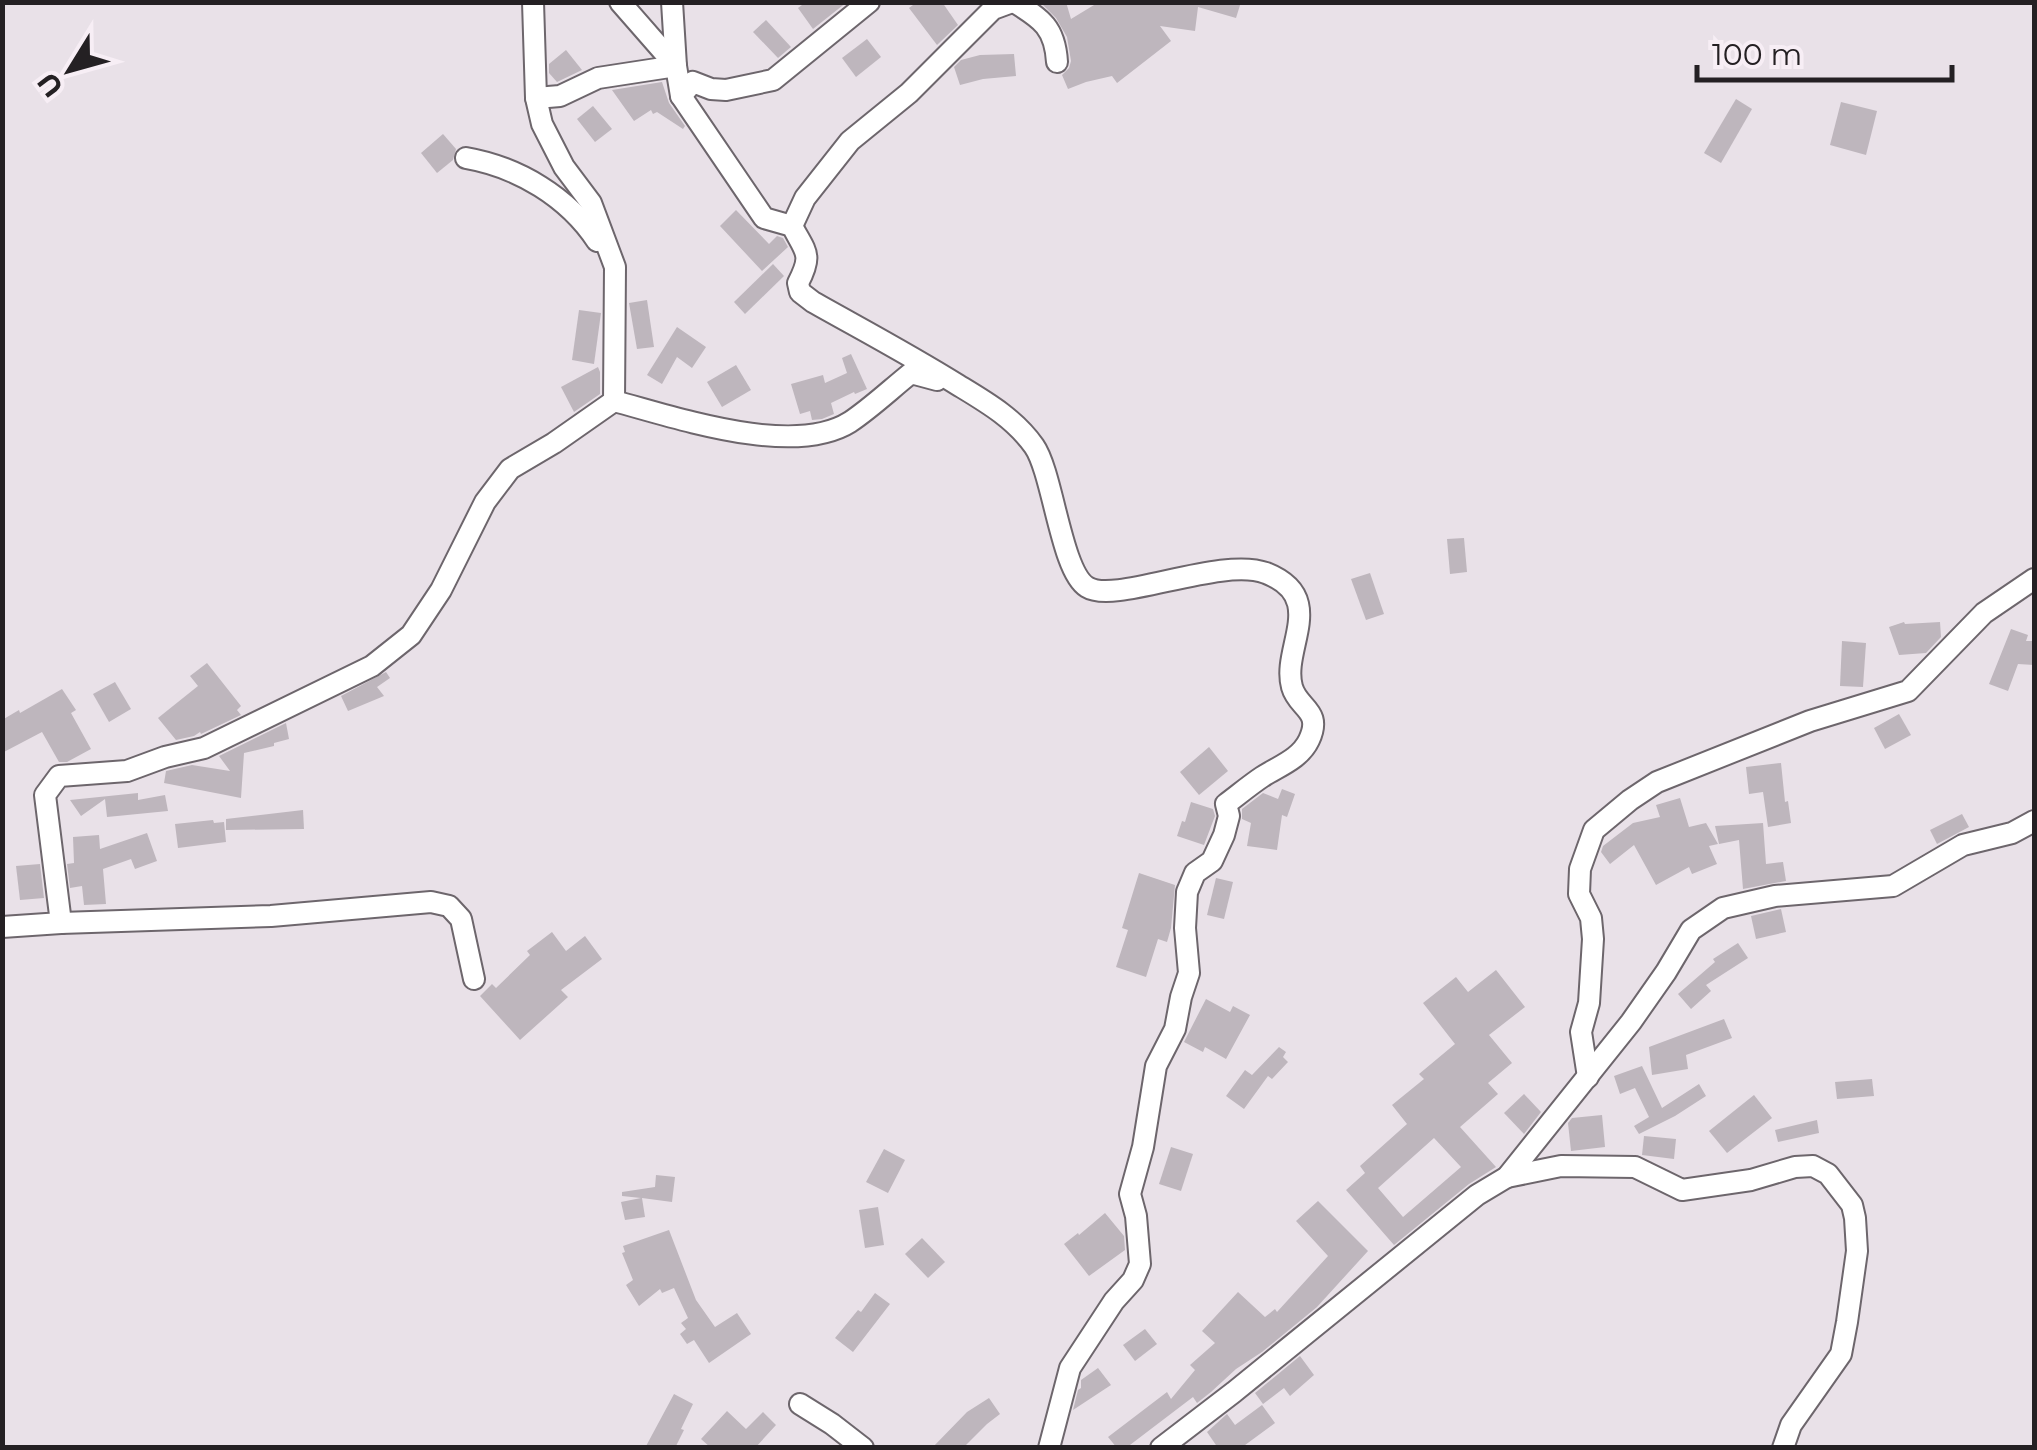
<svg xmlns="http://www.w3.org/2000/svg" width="2037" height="1450" font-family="Montserrat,sans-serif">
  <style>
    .building { fill: #beb6bd; fill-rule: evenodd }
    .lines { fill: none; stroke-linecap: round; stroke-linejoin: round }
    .street-casing { stroke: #6d666c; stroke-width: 24 }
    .street { stroke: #fff; stroke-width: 20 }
  </style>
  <rect width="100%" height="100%" fill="#e9e1e8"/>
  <g class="building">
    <path d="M 806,2 L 847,2 L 813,29 L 798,8 Z"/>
    <path d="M 917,2 L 942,2 L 958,25 L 937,45 L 909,8 Z"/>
    <path d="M 1040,2 L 1066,2 L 1071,19 L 1099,2 L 1241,2 L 1236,18 L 1198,7 L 1195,31 L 1160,26 L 1171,41 L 1117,83 L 1112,76 L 1086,82 L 1068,89 L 1062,75 L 1069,68 L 1071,61 L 1067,37 L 1056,18 Z"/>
    <path d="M 766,20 L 791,47 L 778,58 L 753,32 Z"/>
    <path d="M 867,39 L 881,57 L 856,77 L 842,58 Z"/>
    <path d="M 566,50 L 582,70 L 557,82 L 549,73 L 549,64 Z"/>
    <path d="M 1014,54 L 1016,76 L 983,79 L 960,85 L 954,67 L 961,60 L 980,55 Z"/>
    <path d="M 662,82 L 669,103 L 685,126 L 683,129 L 657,112 L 653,114 L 651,110 L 634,121 L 612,90 Z"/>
    <path d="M 1736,99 L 1752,109 L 1721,163 L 1704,153 Z"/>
    <path d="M 1841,102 L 1877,111 L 1866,155 L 1830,145 Z"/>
    <path d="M 593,106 L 612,129 L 595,142 L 577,119 Z"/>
    <path d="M 443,134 L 456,149 L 453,160 L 437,173 L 421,153 Z"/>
    <path d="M 736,210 L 769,244 L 777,236 L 783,238 L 788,247 L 762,271 L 720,226 Z"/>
    <path d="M 773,264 L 784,276 L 745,314 L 734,302 Z"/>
    <path d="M 647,300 L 654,347 L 637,349 L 629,303 Z"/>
    <path d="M 579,310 L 601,313 L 594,364 L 572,360 Z"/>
    <path d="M 677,327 L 706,347 L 692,368 L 677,357 L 662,384 L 647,375 Z"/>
    <path d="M 851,354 L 867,389 L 855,394 L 854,392 L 831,403 L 834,414 L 822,419 L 812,420 L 810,411 L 800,414 L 791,384 L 823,375 L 825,383 L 847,373 L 842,358 Z"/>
    <path d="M 736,365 L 751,390 L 722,407 L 707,382 Z"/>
    <path d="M 598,367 L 600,372 L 600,394 L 574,412 L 561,387 Z"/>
    <path d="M 1464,538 L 1467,572 L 1450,574 L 1447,539 Z"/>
    <path d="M 1370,573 L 1384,614 L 1366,620 L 1351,579 Z"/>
    <path d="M 1904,622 L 1905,624 L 1940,622 L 1941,637 L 1926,653 L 1899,655 L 1889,627 Z"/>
    <path d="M 2011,629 L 2028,635 L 2026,641 L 2034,641 L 2034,665 L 2018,664 L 2008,691 L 1989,684 Z"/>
    <path d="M 1842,641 L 1866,643 L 1863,687 L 1840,686 Z"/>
    <path d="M 207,663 L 241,706 L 237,710 L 241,715 L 201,734 L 200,732 L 194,736 L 176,740 L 158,718 L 198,686 L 190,676 Z"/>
    <path d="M 386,672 L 390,678 L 377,687 L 384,696 L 348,711 L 341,696 Z"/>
    <path d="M 115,682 L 131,709 L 109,722 L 93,694 Z"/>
    <path d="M 62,689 L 76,710 L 71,713 L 91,749 L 67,762 L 59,762 L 42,732 L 2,753 L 2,720 L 19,710 L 20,713 Z"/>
    <path d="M 1899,714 L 1911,735 L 1885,749 L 1874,728 Z"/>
    <path d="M 286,723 L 289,739 L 274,743 L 274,746 L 244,753 L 241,798 L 164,783 L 166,771 L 192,765 L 230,771 L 219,756 Z"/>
    <path d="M 1209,747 L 1228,771 L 1199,795 L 1180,772 Z"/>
    <path d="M 1781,763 L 1785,802 L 1788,801 L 1791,823 L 1768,827 L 1763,792 L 1749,794 L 1746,767 Z"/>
    <path d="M 1282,789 L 1295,794 L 1287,817 L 1282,815 L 1277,850 L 1247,846 L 1251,823 L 1242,819 L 1242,809 L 1263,793 L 1278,799 Z"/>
    <path d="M 138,793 L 138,800 L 165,795 L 168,811 L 107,817 L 105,799 L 81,816 L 70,800 Z"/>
    <path d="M 1680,798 L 1689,827 L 1706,823 L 1718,844 L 1709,846 L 1717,864 L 1692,874 L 1689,867 L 1656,885 L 1634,845 L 1610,864 L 1601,852 L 1603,846 L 1633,823 L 1660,817 L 1656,805 Z"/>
    <path d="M 1191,802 L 1213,809 L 1215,816 L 1204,845 L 1177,836 L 1182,821 L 1185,822 Z"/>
    <path d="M 303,810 L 304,829 L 226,830 L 226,819 Z"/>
    <path d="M 1962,814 L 1969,827 L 1937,844 L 1930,830 Z"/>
    <path d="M 213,820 L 214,823 L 224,822 L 226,842 L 178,848 L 175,824 Z"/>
    <path d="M 1763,823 L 1766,864 L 1783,862 L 1786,881 L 1743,889 L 1739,840 L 1719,844 L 1715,826 Z"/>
    <path d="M 147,833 L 157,861 L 135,869 L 131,859 L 103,869 L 106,904 L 84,905 L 82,886 L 70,888 L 67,864 L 74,863 L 73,837 L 99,835 L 100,849 Z"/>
    <path d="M 40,864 L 44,898 L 20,900 L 16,866 Z"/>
    <path d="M 1139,873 L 1175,885 L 1171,928 L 1167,942 L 1158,939 L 1146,977 L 1116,967 L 1128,930 L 1122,928 Z"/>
    <path d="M 1216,878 L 1233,882 L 1224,919 L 1207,915 Z"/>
    <path d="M 1781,909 L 1786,932 L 1756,939 L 1751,916 Z"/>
    <path d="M 552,932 L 566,951 L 585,936 L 602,959 L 561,990 L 568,997 L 520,1040 L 480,996 L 492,984 L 496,988 L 530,955 L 527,951 Z"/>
    <path d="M 1738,943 L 1748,958 L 1706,985 L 1711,991 L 1691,1009 L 1678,994 L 1715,962 L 1713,959 Z"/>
    <path d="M 1496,970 L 1525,1007 L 1489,1035 L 1512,1063 L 1488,1083 L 1498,1094 L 1460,1127 L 1496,1167 L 1469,1184 L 1394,1245 L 1346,1190 L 1365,1173 L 1360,1166 L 1407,1124 L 1392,1105 L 1424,1079 L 1419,1074 L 1455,1044 L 1423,1003 L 1456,977 L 1468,992 ZM 1434,1138 L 1461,1167 L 1403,1217 L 1378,1188 Z"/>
    <path d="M 1206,999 L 1230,1012 L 1233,1006 L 1250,1015 L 1226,1059 L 1205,1047 L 1203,1052 L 1184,1042 Z"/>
    <path d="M 1724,1019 L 1732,1038 L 1686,1055 L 1688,1069 L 1652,1075 L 1649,1047 Z"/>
    <path d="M 1279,1047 L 1286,1052 L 1283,1057 L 1288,1062 L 1272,1079 L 1268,1076 L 1244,1109 L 1226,1096 L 1245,1070 L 1252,1075 Z"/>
    <path d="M 1642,1066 L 1662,1108 L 1699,1084 L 1706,1096 L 1675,1116 L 1639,1134 L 1634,1126 L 1649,1117 L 1635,1088 L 1620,1094 L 1614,1076 Z"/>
    <path d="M 1872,1079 L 1874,1096 L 1837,1099 L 1835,1082 Z"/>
    <path d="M 1524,1094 L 1541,1112 L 1524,1134 L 1504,1113 Z"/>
    <path d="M 1754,1095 L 1772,1118 L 1727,1153 L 1709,1131 Z"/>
    <path d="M 1602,1115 L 1605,1147 L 1571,1151 L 1568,1123 L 1572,1118 Z"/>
    <path d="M 1817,1120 L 1819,1133 L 1778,1142 L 1775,1130 Z"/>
    <path d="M 1644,1136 L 1676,1139 L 1674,1159 L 1642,1155 Z"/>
    <path d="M 1171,1147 L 1193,1154 L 1181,1191 L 1159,1184 Z"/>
    <path d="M 884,1149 L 905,1160 L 888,1193 L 866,1182 Z"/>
    <path d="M 656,1175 L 675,1177 L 672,1202 L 642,1198 L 645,1217 L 625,1220 L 621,1202 L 641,1198 L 622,1196 L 622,1192 L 655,1187 Z"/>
    <path d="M 1318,1201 L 1368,1251 L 1317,1307 L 1262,1352 L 1236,1369 L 1211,1392 L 1197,1403 L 1193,1397 L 1126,1448 L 1117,1448 L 1108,1437 L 1167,1392 L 1171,1399 L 1195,1370 L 1190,1365 L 1215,1343 L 1202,1331 L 1238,1292 L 1265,1317 L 1275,1309 L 1277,1312 L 1328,1256 L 1296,1221 Z"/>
    <path d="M 878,1207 L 884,1245 L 865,1248 L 859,1210 Z"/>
    <path d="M 1105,1213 L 1124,1236 L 1125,1250 L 1089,1276 L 1064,1244 L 1078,1233 L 1079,1235 Z"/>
    <path d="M 669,1230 L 696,1300 L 715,1327 L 737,1313 L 751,1334 L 709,1363 L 694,1340 L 687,1344 L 680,1334 L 686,1329 L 681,1323 L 688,1318 L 674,1288 L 662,1293 L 660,1289 L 639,1306 L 626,1285 L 633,1280 L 622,1253 L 625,1252 L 623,1246 Z"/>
    <path d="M 922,1238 L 945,1262 L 928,1278 L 905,1254 Z"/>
    <path d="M 875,1293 L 890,1304 L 853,1352 L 835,1338 L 858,1310 L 861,1312 Z"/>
    <path d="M 1145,1329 L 1157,1344 L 1135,1361 L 1123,1345 Z"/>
    <path d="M 1300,1356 L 1314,1375 L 1290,1396 L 1284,1388 L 1263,1404 L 1255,1393 Z"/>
    <path d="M 1098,1368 L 1111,1385 L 1073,1410 L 1078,1390 L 1081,1388 L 1081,1380 Z"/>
    <path d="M 674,1394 L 693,1404 L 681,1429 L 684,1430 L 675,1448 L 645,1448 Z"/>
    <path d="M 989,1398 L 1000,1414 L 987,1424 L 963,1448 L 932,1448 L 967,1412 Z"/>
    <path d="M 1262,1405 L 1275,1423 L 1241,1448 L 1218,1448 L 1207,1432 L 1227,1414 L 1235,1425 Z"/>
    <path d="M 727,1411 L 746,1429 L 763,1412 L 776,1425 L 755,1448 L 711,1448 L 701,1439 Z"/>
  </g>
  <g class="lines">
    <g class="street-casing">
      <g id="street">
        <path d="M 620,2 L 676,66 L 681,96 L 764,218 L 792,226 C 806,253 813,254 798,283 L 800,292 L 813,302 C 861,329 910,355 958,385 C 986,402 1014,418 1034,446 C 1053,473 1061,571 1087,587 C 1115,605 1220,556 1266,573 C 1329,598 1281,648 1292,687 C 1298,709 1323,710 1309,740 C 1300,759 1279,766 1262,777 C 1250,785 1238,795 1226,804 L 1229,816 L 1224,835 L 1212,861 L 1195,873 L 1187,892 L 1185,928 L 1189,973 L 1181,997 L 1175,1029 L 1156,1066 L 1143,1147 L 1130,1194 L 1136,1216 L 1140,1264 L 1133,1280 L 1114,1301 L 1070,1368 L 1049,1448"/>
        <path d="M 1014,2 C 1042,19 1055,28 1057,62"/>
        <path d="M 681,96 L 693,82 L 711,89 L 726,90 L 773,80 L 869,2"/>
        <path d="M 536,98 L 560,96 L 598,78 L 676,66 L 672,2"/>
        <path d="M 466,158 C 518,167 568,197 597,241"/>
        <path d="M 792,226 L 805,198 L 850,141 L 909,93 L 993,9 L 1012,2"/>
        <path d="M 614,401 C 675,417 793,458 850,422 C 871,408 891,389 911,373 L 937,380"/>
        <path d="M 61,923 L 271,916 L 431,902 L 449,906 L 461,919 L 474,979"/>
        <path d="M 2,927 L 61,923 L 45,795 L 59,776 L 127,771 L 165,757 L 204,748 L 372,666 L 411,635 L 441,590 L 485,502 L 510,469 L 554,443 L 614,401 L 615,267 L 591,203 L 564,167 L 542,124 L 536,98 L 533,2"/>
        <path d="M 1588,1077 L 1581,1032 L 1589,1003 L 1593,939 L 1591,918 L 1579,894 L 1580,869 L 1594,830 L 1630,800 L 1657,782 L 1810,721 L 1908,691 L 1984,613 L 2034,579"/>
        <path d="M 1507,1177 L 1561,1166 L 1635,1167 L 1682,1190 L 1751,1180 L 1795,1167 L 1813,1166 L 1828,1174 L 1852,1205 L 1855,1218 L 1857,1251 L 1847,1322 L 1841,1354 L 1791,1425 L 1783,1448"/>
        <path d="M 800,1404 L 832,1424 L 863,1448"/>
        <path d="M 1161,1448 L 1234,1392 L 1477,1195 L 1507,1177 L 1631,1022 L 1666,972 L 1691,930 L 1723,908 L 1775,896 L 1893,886 L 1963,845 L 2012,833 L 2034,821"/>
      </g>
    </g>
    <use href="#street" class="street"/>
  </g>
  <rect width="2037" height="1450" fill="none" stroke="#242023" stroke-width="10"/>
  <g transform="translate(70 70) rotate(233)" stroke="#f7eef5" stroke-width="8" paint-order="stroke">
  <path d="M0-8L18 38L0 25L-18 38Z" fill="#242023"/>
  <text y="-15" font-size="28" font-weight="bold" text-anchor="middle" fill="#242023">U</text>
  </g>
  <path d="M1697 65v15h255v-15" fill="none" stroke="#242023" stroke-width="5"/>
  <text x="1712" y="65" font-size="30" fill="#242023" stroke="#f7eef5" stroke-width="8" paint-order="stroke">100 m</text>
</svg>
